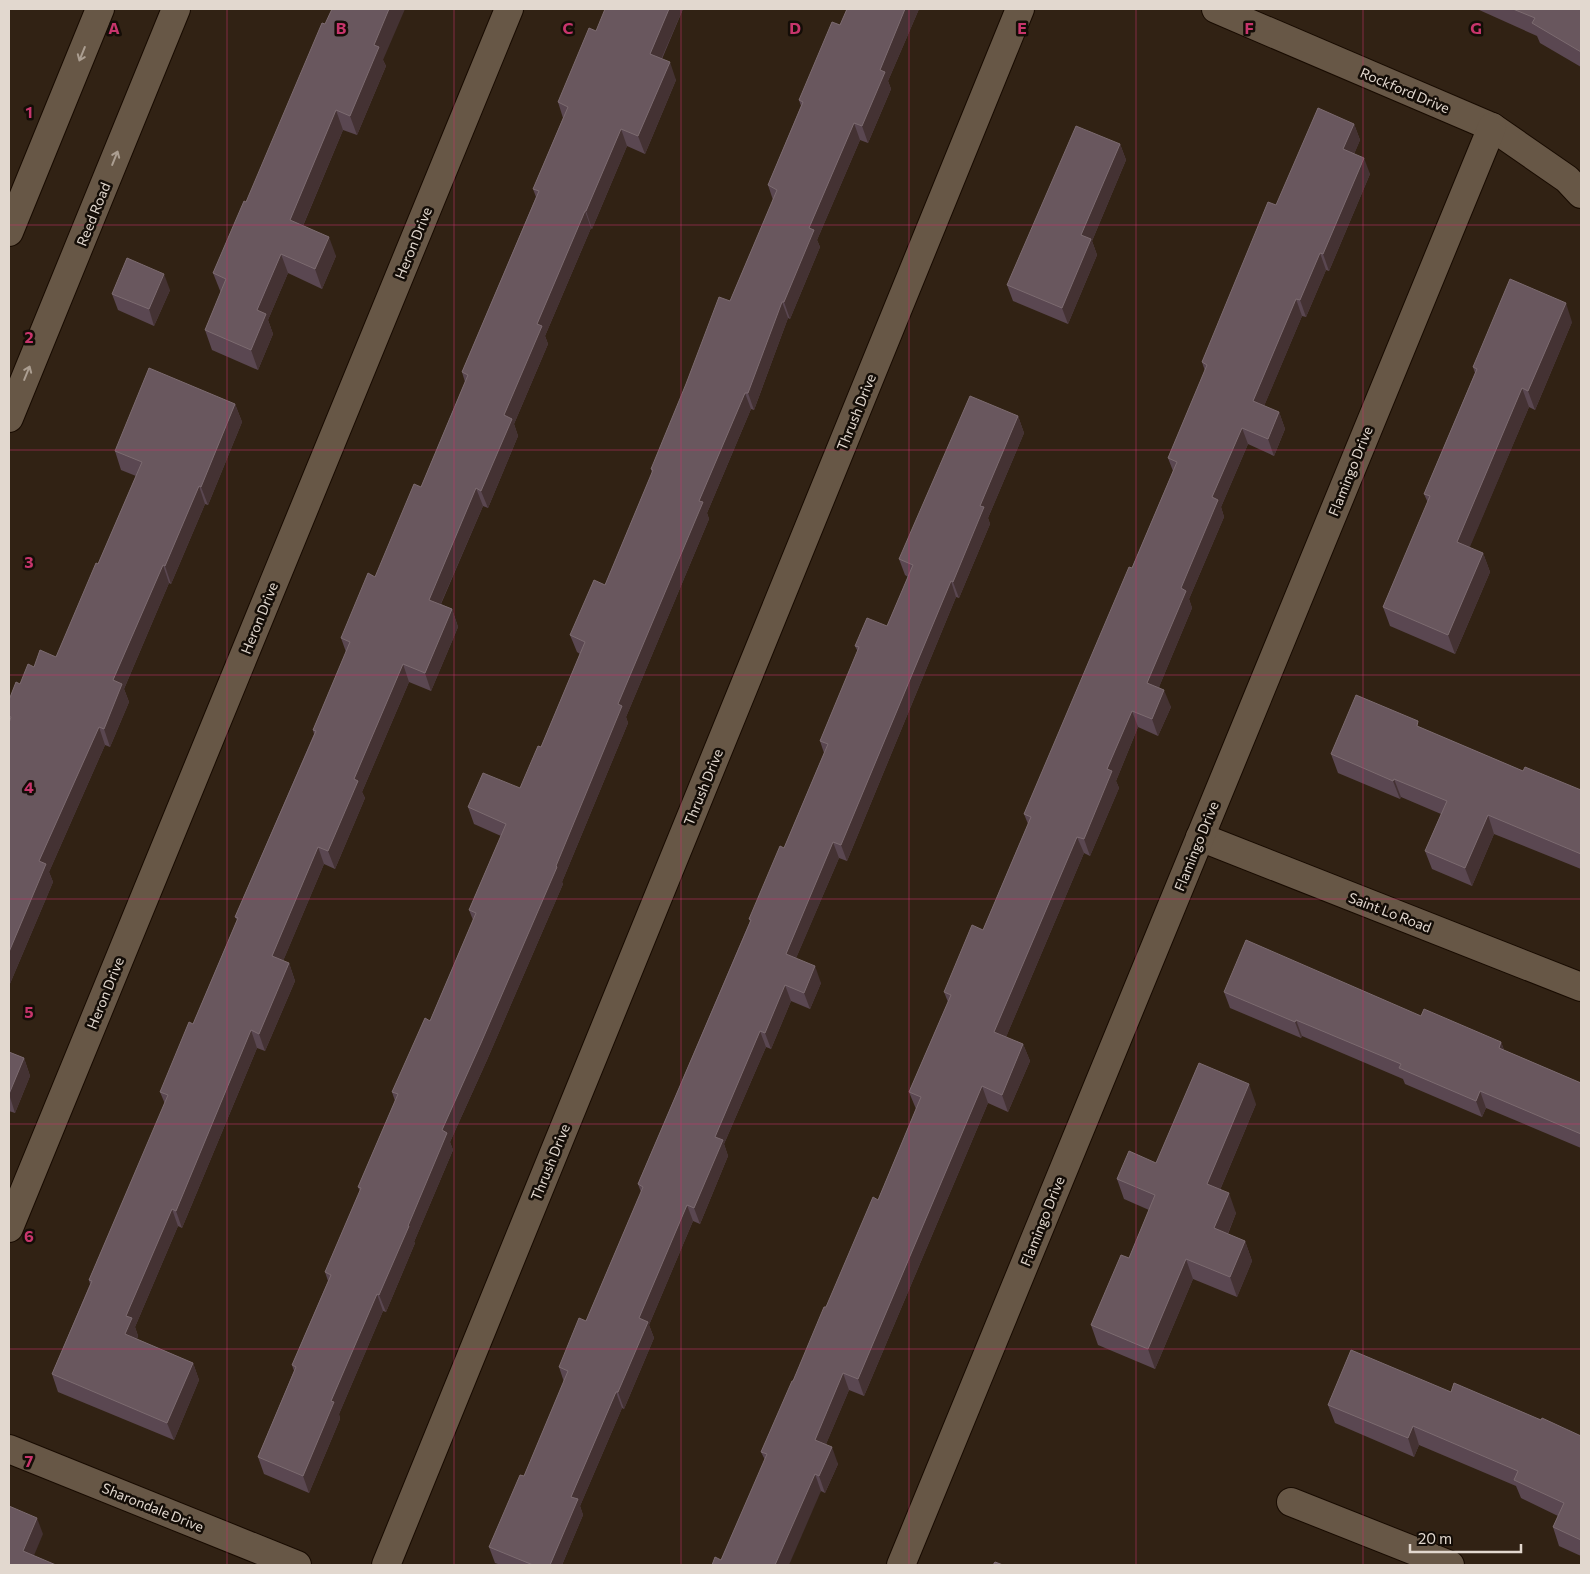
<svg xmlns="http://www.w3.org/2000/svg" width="1590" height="1574" font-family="Commissioner,sans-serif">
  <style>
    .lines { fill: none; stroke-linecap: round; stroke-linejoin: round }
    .minor-casing { stroke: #180b01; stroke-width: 30 }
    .minor { stroke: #675746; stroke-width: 28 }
    .wall { fill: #5a4751 }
    .shaded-wall { fill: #443233 }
    .building { fill: #69575e; stroke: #7c6b70 }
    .oneway { stroke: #ab9e91 }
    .grid { fill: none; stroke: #c7356c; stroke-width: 1; stroke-opacity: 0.55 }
    .labels { text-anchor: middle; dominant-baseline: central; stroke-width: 5; stroke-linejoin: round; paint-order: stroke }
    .street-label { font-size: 14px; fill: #e2d8cf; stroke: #140d07 }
    .grid-label { font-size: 16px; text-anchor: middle; font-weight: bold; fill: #c7356c; stroke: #140d07; stroke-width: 5; stroke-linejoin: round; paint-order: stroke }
  </style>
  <rect width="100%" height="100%" fill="#312214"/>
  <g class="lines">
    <g class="minor-casing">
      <g id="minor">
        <path d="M 1216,9 L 1492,127 L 1567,179 L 1581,194"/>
        <path d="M 9,232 L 100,9"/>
        <path d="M 9,418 L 176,9"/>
        <path d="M 1200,837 L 1581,987"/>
        <path d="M 9,1228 L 509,9"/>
        <path d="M 9,1449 L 297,1565"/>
        <path d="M 1291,1502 L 1450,1565"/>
        <path d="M 386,1565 L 1020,9"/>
        <path d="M 901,1565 L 1492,127"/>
      </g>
    </g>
    <use href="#minor" class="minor"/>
  </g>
  <g class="wall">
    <path d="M 683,9 L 662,59 L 676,80 L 645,154 L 627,146 L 592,229 L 591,228 L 545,336 L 548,344 L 514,424 L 518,436 L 488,508 L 483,506 L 441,604 L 452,609 L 458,627 L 431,691 L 409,682 L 362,792 L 365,798 L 335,869 L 324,864 L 283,961 L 289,963 L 295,981 L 265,1051 L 257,1048 L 182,1228 L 178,1226 L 135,1327 L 138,1336 L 137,1339 L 193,1363 L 199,1380 L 174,1440 L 58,1392 L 52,1374 L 90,1284 L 89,1280 L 165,1104 L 160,1092 L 193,1024 L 237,920 L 235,917 L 314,734 L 313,730 L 346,652 L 341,638 L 375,577 L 421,487 L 465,382 L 462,372 L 536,197 L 533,189 L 563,118 L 558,102 L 596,31 Z"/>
    <path d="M 847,9 L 919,9 L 888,81 L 891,89 L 868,143 L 860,140 L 817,240 L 820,247 L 790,319 L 788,318 L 754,410 L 751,409 L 707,513 L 709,519 L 626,717 L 628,723 L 562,882 L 563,884 L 487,1060 L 450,1142 L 453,1150 L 414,1242 L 415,1243 L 386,1312 L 383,1311 L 339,1414 L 340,1419 L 309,1493 L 264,1474 L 258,1457 L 294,1371 L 292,1365 L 328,1281 L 325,1272 L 360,1191 L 358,1187 L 395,1101 L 392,1092 L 430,1021 L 473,920 L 469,910 L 501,836 L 474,824 L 468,807 L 520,788 L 541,747 L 580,654 L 577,652 L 570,635 L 605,585 L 652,473 L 651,469 L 730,301 L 773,200 L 768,185 L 801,106 L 799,100 L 840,25 Z"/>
    <path d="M 1477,9 L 1581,9 L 1581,67 L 1540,43 L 1537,36 Z"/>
    <path d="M 383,60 L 386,66 L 357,135 L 343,130 L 303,226 L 336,256 L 322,289 L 288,273 L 268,320 L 273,334 L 258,370 L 212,350 L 205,330 L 221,293 L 213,273 L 246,202 Z"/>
    <path d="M 1354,124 L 1360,140 L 1354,154 L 1370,174 L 1329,271 L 1326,270 L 1306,317 L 1302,316 L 1264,406 L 1279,412 L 1285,429 L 1274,456 L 1248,444 L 1221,507 L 1224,517 L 1189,599 L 1192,608 L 1159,687 L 1171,707 L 1158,736 L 1138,727 L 1116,781 L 1119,788 L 1090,856 L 1084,853 L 1006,1037 L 1023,1044 L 1030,1061 L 1008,1112 L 988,1103 L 864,1396 L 849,1390 L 826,1444 L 838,1464 L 825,1493 L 821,1491 L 721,1560 L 765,1460 L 761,1452 L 826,1307 L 878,1200 L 916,1109 L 909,1092 L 948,1002 L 944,992 L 983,930 L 1028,824 L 1024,814 L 1132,568 L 1173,471 L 1168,458 L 1205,371 L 1202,362 L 1276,205 Z"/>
    <path d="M 1120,144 L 1126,160 L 1092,241 L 1097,255 L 1068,324 L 1013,301 L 1007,285 Z"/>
    <path d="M 170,290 L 154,326 L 118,310 L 112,294 Z"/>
    <path d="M 1572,322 L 1535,410 L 1529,407 L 1469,548 L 1483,553 L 1490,572 L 1455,654 L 1390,626 L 1383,607 L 1428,503 L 1424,494 L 1475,373 L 1473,367 Z"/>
    <path d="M 235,404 L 242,422 L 208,505 L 205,504 L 171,584 L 169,583 L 124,689 L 129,702 L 110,747 L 105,745 L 49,872 L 53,882 L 9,986 L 9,700 L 20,684 L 34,667 L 56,657 L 98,564 L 136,476 L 121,470 L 115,451 Z"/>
    <path d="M 1018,416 L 1024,433 L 988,518 L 990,524 L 959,598 L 956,597 L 847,861 L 839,858 L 796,958 L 821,983 L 810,1009 L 791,1001 L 771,1049 L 766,1047 L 724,1144 L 728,1156 L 700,1224 L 693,1221 L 649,1325 L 654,1338 L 624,1409 L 622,1408 L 580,1506 L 583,1515 L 562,1565 L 501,1565 L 495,1563 L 489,1547 L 524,1476 L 564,1382 L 559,1367 L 586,1321 L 641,1192 L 638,1184 L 750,921 L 749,919 L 784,848 L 824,753 L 820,741 L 858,652 L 855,646 L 887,626 L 908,577 L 905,575 L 899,559 Z"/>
    <path d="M 1421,728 L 1523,771 L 1581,790 L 1581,869 L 1494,834 L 1472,886 L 1432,869 L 1425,851 L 1441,814 L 1401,797 L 1400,799 L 1338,773 L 1331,754 Z"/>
    <path d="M 1224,992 L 1421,1016 L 1501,1042 L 1504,1050 L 1581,1083 L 1581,1148 L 1486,1108 L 1482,1117 L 1405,1084 L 1403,1079 L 1302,1036 L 1301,1038 L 1230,1008 Z"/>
    <path d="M 9,1052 L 24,1058 L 30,1076 L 15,1113 L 9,1111 Z"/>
    <path d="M 1256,1104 L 1220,1190 L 1236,1213 L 1228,1234 L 1245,1241 L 1252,1261 L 1237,1297 L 1193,1279 L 1155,1369 L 1098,1345 L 1091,1325 L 1129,1258 L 1149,1210 L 1124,1199 L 1117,1179 L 1156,1163 Z"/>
    <path d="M 1451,1392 L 1541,1420 L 1581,1436 L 1581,1556 L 1559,1546 L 1553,1527 L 1558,1516 L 1521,1498 L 1516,1486 L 1419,1445 L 1414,1457 L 1335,1423 L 1328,1405 Z"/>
  </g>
  <g class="shaded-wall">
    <path d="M 389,9 L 405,9 L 383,60 L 386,66 L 357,135 L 350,116 L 374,45 Z"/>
    <path d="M 669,9 L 683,9 L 656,71 L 650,54 Z"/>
    <path d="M 905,9 L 919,9 L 888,81 L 891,89 L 868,143 L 862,126 L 880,70 Z"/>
    <path d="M 670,62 L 676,80 L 645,154 L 638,136 Z"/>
    <path d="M 336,110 L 343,130 L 297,240 L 290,220 Z"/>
    <path d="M 854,123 L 860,140 L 817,240 L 820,247 L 790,319 L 784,302 L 809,228 Z"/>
    <path d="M 1354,124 L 1360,140 L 1349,166 L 1343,149 Z"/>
    <path d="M 621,129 L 627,146 L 592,229 L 586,211 Z"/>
    <path d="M 1120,144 L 1126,160 L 1092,241 L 1097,255 L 1068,324 L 1062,308 L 1081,235 Z"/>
    <path d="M 1364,158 L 1370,174 L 1329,271 L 1323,254 Z"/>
    <path d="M 585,211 L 591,228 L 545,336 L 548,344 L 514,424 L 518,436 L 488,508 L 481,491 L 504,415 L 537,324 Z"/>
    <path d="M 329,237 L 336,256 L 322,289 L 315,269 Z"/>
    <path d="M 1320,253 L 1326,270 L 1306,317 L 1300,300 Z"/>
    <path d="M 281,254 L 288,273 L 268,320 L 273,334 L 258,370 L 251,350 L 257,310 Z"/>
    <path d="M 164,274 L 170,290 L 154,326 L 149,309 Z"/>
    <path d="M 1296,299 L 1302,316 L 1259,418 L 1253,401 Z"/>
    <path d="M 782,302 L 788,318 L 754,410 L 748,393 Z"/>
    <path d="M 1566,303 L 1572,322 L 1535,410 L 1528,391 Z"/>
    <path d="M 1522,388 L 1529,407 L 1464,561 L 1457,542 Z"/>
    <path d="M 745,393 L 751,409 L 707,513 L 709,519 L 626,717 L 628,723 L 562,882 L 563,884 L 487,1060 L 450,1142 L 453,1150 L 414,1242 L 415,1243 L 386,1312 L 379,1295 L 408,1226 L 442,1130 L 556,866 L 618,704 L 699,501 Z"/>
    <path d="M 235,404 L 242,422 L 208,505 L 201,487 Z"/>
    <path d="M 1279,412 L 1285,429 L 1274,456 L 1268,439 Z"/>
    <path d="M 1018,416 L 1024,433 L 988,518 L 990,524 L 959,598 L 953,582 L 980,506 Z"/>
    <path d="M 1242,428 L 1248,444 L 1221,507 L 1224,517 L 1189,599 L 1192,608 L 1154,699 L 1147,683 L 1212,497 Z"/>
    <path d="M 199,486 L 205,504 L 171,584 L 165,566 Z"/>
    <path d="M 476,488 L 483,506 L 435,617 L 429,600 Z"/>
    <path d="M 1483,553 L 1490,572 L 1455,654 L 1448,635 Z"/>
    <path d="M 163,565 L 169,583 L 124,689 L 129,702 L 110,747 L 104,729 L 113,680 Z"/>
    <path d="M 951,581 L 956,597 L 847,861 L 841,845 Z"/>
    <path d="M 452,609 L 458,627 L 431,691 L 425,673 Z"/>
    <path d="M 403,664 L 409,682 L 362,792 L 365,798 L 335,869 L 328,851 L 354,779 Z"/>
    <path d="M 1164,690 L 1171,707 L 1158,736 L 1152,719 Z"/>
    <path d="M 1132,711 L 1138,727 L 1116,781 L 1119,788 L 1090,856 L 1084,839 L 1107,769 Z"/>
    <path d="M 99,727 L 105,745 L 49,872 L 53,882 L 9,986 L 9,952 L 39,861 Z"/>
    <path d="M 1394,779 L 1401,797 L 1400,799 L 1393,781 Z"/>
    <path d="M 1488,815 L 1494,834 L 1472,886 L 1465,868 Z"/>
    <path d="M 1077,837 L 1084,853 L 1001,1049 L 994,1032 Z"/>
    <path d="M 833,842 L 839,858 L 791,970 L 786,954 Z"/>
    <path d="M 318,847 L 324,864 L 278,973 L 272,956 Z"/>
    <path d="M 289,963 L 295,981 L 265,1051 L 259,1034 Z"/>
    <path d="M 815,966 L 821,983 L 810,1009 L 804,993 Z"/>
    <path d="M 785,985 L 791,1001 L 771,1049 L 765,1033 Z"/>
    <path d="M 1296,1020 L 1302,1036 L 1301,1038 L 1295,1022 Z"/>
    <path d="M 251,1030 L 257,1048 L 182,1228 L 176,1211 Z"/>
    <path d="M 760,1031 L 766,1047 L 724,1144 L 728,1156 L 700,1224 L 694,1208 L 715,1137 Z"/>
    <path d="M 1501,1042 L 1507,1058 L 1499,1048 Z"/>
    <path d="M 1023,1044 L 1030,1061 L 1008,1112 L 1002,1095 Z"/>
    <path d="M 24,1058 L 30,1076 L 15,1113 L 9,1094 Z"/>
    <path d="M 1249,1084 L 1256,1104 L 1214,1204 L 1207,1184 Z"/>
    <path d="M 982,1086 L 988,1103 L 864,1396 L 858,1379 Z"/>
    <path d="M 1480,1091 L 1486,1108 L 1482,1117 L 1476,1101 Z"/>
    <path d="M 1229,1193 L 1236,1213 L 1222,1248 L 1214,1228 Z"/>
    <path d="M 687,1205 L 693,1221 L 649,1325 L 654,1338 L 624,1409 L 618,1392 L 639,1318 Z"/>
    <path d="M 172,1209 L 178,1226 L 135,1327 L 138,1336 L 132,1352 L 125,1334 L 126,1316 Z"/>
    <path d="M 1245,1241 L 1252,1261 L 1237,1297 L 1230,1277 Z"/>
    <path d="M 1186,1259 L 1193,1279 L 1155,1369 L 1148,1349 Z"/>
    <path d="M 377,1294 L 383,1311 L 339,1414 L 340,1419 L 309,1493 L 303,1476 L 331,1401 Z"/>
    <path d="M 193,1363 L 199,1380 L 174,1440 L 167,1423 Z"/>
    <path d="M 843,1373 L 849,1390 L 821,1456 L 815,1440 Z"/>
    <path d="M 616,1392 L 622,1408 L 580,1506 L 583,1515 L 562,1565 L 550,1565 L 571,1497 Z"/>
    <path d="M 1413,1426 L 1419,1445 L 1414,1457 L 1408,1438 Z"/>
    <path d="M 832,1447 L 838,1464 L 825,1493 L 819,1476 Z"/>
    <path d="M 815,1474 L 821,1491 L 789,1565 L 775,1565 Z"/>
    <path d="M 37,1518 L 43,1534 L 30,1565 L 23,1551 Z"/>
  </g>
  <g class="building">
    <path d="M 332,9 L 389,9 L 374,45 L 379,47 L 350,116 L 336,110 L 290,220 L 329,237 L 315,269 L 281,254 L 257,310 L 266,314 L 251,350 L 205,330 L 226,279 L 213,273 L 244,201 L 246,202 L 322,23 L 325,24 Z"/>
    <path d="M 605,9 L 669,9 L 650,54 L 670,62 L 638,136 L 621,129 L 586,211 L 585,211 L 537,324 L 542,326 L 504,415 L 512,419 L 481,491 L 476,488 L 429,600 L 452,609 L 425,673 L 403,664 L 354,779 L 358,781 L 328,851 L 318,847 L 272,956 L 289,963 L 259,1034 L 251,1030 L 176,1211 L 172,1209 L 126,1316 L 132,1318 L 125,1334 L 193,1363 L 167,1423 L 52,1374 L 92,1281 L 89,1280 L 168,1095 L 160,1092 L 189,1022 L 193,1024 L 238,918 L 235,917 L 316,731 L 313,730 L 350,642 L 341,638 L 368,573 L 375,577 L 414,484 L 421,487 L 468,375 L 462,372 L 539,191 L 533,189 L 568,107 L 558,102 L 589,28 L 596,31 Z"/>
    <path d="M 847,9 L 905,9 L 880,70 L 885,72 L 862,126 L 854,123 L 809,228 L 814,230 L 784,302 L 782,302 L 748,393 L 745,393 L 699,501 L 703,502 L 618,704 L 622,706 L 556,866 L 557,867 L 481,1043 L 442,1130 L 447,1133 L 408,1226 L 409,1226 L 379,1295 L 377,1294 L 331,1401 L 334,1402 L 303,1476 L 258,1457 L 296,1367 L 292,1365 L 331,1275 L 325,1272 L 361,1188 L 358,1187 L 398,1094 L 392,1092 L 425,1018 L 430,1021 L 476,913 L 469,910 L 506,824 L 468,807 L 483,773 L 520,788 L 538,746 L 541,747 L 585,642 L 570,635 L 594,580 L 605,585 L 653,470 L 651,469 L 686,384 L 719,297 L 730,301 L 777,190 L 768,185 L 803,102 L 799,100 L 832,22 L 840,25 Z"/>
    <path d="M 1513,9 L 1581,9 L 1581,52 L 1532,23 L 1535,18 Z"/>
    <path d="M 1318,108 L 1354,124 L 1343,149 L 1364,158 L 1323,254 L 1320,253 L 1300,300 L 1296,299 L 1253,401 L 1279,412 L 1268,439 L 1242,428 L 1212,497 L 1218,500 L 1181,588 L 1186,591 L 1147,683 L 1164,690 L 1152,719 L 1132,711 L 1107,769 L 1112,771 L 1084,839 L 1077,837 L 994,1032 L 1023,1044 L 1002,1095 L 982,1086 L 858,1379 L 843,1373 L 815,1440 L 832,1447 L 819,1476 L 815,1474 L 775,1565 L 712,1565 L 715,1557 L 721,1560 L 767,1454 L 761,1452 L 792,1381 L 793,1381 L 824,1307 L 826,1307 L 873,1197 L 878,1200 L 921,1097 L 909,1092 L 951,995 L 944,992 L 972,925 L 983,930 L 1031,817 L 1024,814 L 1129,567 L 1132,568 L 1177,462 L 1168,458 L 1207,365 L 1202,362 L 1268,202 L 1276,205 Z"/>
    <path d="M 1076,126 L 1120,144 L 1081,235 L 1091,239 L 1062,308 L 1007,285 Z"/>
    <path d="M 127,258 L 164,274 L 149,309 L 112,294 Z"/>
    <path d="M 1510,279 L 1566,303 L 1528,391 L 1522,388 L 1457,542 L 1483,553 L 1448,635 L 1383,607 L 1430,496 L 1424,494 L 1477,369 L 1473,367 Z"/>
    <path d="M 149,368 L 235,404 L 201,487 L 199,486 L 165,566 L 163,565 L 113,680 L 122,684 L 104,729 L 99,727 L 39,861 L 46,864 L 9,952 L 9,723 L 11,717 L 9,716 L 9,700 L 16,682 L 20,684 L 28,664 L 34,667 L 40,650 L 56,657 L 96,563 L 98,564 L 142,462 L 115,451 Z"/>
    <path d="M 970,396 L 1018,416 L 980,506 L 984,507 L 953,582 L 951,581 L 841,845 L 833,842 L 786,954 L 815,966 L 804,993 L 785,985 L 765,1033 L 760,1031 L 715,1137 L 723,1140 L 694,1208 L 687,1205 L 639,1318 L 648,1322 L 618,1392 L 616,1392 L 571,1497 L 578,1499 L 550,1565 L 533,1565 L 489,1547 L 520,1475 L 524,1476 L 568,1371 L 559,1367 L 579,1318 L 586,1321 L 643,1187 L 638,1184 L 751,920 L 749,919 L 780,846 L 784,848 L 828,744 L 820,741 L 859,647 L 855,646 L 867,618 L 887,626 L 913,565 L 899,559 Z"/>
    <path d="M 1356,695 L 1418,721 L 1417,726 L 1523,771 L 1525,767 L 1581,790 L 1581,854 L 1488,815 L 1465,868 L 1425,851 L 1447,801 L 1394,779 L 1393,781 L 1331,754 Z"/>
    <path d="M 1246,940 L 1421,1016 L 1424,1009 L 1501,1042 L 1499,1048 L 1581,1083 L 1581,1134 L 1480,1091 L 1476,1101 L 1399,1068 L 1401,1064 L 1296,1020 L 1295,1022 L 1224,992 Z"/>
    <path d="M 9,1052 L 24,1058 L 9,1094 Z"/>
    <path d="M 1199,1063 L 1249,1084 L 1207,1184 L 1229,1193 L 1214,1228 L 1245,1241 L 1230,1277 L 1186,1259 L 1148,1349 L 1091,1325 L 1121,1255 L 1129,1258 L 1155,1195 L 1117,1179 L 1129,1151 L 1156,1163 Z"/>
    <path d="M 1351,1350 L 1451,1392 L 1454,1383 L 1541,1420 L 1542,1418 L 1581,1436 L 1581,1540 L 1553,1527 L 1564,1503 L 1514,1480 L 1518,1471 L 1413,1426 L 1408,1438 L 1328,1405 Z"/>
    <path d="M 9,1506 L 37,1518 L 23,1551 L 56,1565 L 9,1565 Z"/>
    <path d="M 995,1562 L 1003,1565 L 993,1565 Z"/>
  </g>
  <defs><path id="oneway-shaft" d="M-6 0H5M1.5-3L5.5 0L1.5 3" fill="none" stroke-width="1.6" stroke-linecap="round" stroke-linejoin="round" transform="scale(1.25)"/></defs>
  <g class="oneway">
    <use href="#oneway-shaft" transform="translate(82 54) rotate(112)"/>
    <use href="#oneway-shaft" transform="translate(115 158) rotate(-68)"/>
    <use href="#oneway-shaft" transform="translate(27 373) rotate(-68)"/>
  </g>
  <path class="grid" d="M 227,9 L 227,1565M 454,9 L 454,1565M 681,9 L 681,1565M 909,9 L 909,1565M 1136,9 L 1136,1565M 1363,9 L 1363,1565M 9,225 L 1581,225M 9,450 L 1581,450M 9,675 L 1581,675M 9,899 L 1581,899M 9,1124 L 1581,1124M 9,1349 L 1581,1349"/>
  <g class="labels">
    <g class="street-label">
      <text transform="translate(1405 90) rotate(23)">Rockford Drive</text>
      <text transform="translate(93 214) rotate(-68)">Reed Road</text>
      <text transform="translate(413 243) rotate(-68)">Heron Drive</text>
      <text transform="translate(856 412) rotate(-68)">Thrush Drive</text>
      <text transform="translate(1350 471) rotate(-68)">Flamingo Drive</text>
      <text transform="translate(259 618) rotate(-68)">Heron Drive</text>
      <text transform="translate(703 787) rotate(-68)">Thrush Drive</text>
      <text transform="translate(1196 846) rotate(-68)">Flamingo Drive</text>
      <text transform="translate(1390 912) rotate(21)">Saint Lo Road</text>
      <text transform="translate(105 993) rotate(-68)">Heron Drive</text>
      <text transform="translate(550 1162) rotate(-68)">Thrush Drive</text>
      <text transform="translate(1042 1221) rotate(-68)">Flamingo Drive</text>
      <text transform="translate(153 1507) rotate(22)">Sharondale Drive</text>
    </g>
  </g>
  <g class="grid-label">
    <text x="114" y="34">A</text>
    <text x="341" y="34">B</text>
    <text x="568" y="34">C</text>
    <text x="795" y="34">D</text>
    <text x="1022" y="34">E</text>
    <text x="1249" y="34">F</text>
    <text x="1476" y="34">G</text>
    <text x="29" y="118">1</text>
    <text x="29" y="343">2</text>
    <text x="29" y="568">3</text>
    <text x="29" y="793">4</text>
    <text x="29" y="1018">5</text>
    <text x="29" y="1242">6</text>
    <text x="29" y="1467">7</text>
  </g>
  <rect width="1590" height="1574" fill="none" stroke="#e2d8cf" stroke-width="20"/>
  <path d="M1410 1544v8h111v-8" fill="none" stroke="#e2d8cf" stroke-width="2.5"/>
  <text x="1418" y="1544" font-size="15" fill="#e2d8cf" stroke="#140d07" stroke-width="4" paint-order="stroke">20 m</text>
</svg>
